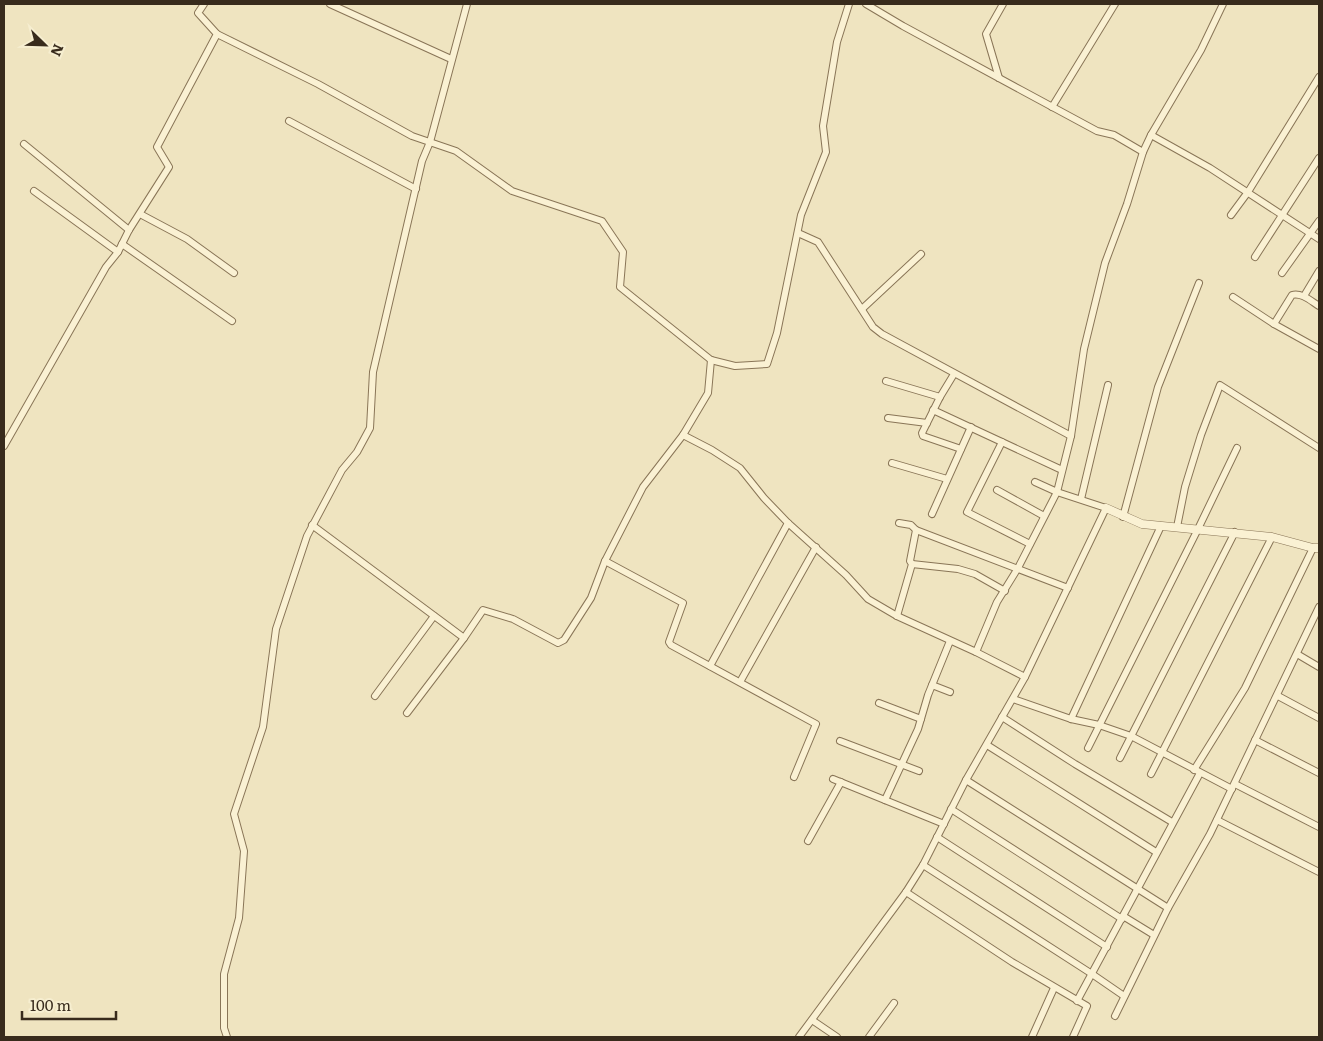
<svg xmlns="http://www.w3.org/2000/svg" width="1323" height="1041" font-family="Literata,serif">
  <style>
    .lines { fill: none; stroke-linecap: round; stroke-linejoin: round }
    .minor-casing { stroke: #897557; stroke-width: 8 }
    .tertiary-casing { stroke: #897557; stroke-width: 9 }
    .minor { stroke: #faf1d3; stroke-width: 6 }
    .tertiary { stroke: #faf1d3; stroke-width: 8 }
  </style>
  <rect width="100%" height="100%" fill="#efe4c0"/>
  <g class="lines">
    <g class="minor-casing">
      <g id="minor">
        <path d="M 330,4 L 451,59"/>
        <path d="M 866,4 L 903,26 L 1021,90 L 1097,131 L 1114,135 L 1143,152"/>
        <path d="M 217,34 L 318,84 L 412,136 L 456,151 L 512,191 L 602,221 L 623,252 L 620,287 L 711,360 L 735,366 L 767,364 L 777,333 L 801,215 L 826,152 L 823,126 L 837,42 L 849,4"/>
        <path d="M 999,78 L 986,34 L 1003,4"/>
        <path d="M 1052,107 L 1115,4"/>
        <path d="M 289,121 L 416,189"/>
        <path d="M 1151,135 L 1210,168 L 1319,239"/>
        <path d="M 24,144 L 129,230"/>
        <path d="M 34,191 L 118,252"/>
        <path d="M 140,214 L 187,239 L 234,273"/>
        <path d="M 1231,215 L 1248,192 L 1319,77"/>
        <path d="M 798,233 L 818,242 L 873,327 L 882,334 L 1071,436"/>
        <path d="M 122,244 L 232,321"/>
        <path d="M 1255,257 L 1319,158"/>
        <path d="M 1282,273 L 1319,221"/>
        <path d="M 1304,296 L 1319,271"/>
        <path d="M 1233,297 L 1274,324 L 1319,349"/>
        <path d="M 862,309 L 921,254"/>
        <path d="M 1274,324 L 1292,295 C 1301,292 1311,301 1319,306"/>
        <path d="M 954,374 L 940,397 L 922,433 L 923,436 L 961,449"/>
        <path d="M 886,381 L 940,397"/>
        <path d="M 933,410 L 1062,470"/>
        <path d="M 888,418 L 927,423"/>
        <path d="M 683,435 L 712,450 L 740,468 L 764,498 L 788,523 L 846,575 L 868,599 L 897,616 L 976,652 L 1025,677"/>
        <path d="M 1002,442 L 967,512 L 1030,544"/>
        <path d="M 4,446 L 106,267 L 118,252 L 129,230 L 169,167 L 157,147 L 217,34 L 198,13 L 204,4"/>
        <path d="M 892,463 L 947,479"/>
        <path d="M 997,490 L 1044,516"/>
        <path d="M 1081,499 L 1108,385"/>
        <path d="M 932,514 L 971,427"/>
        <path d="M 1123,517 L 1158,387 L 1199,283"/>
        <path d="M 312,525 L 464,638 L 483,610 L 513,619 L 558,643 L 564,640 L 591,598 L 605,561 L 643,487 L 683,435 L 708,393 L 711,360"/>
        <path d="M 1177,527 L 1185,487 L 1201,435 L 1220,385 L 1319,448"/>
        <path d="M 916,530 L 1068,588"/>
        <path d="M 605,561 L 683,603 L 669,642 L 671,645 L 816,724 L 794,777"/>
        <path d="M 912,564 L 958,569 L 975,574 L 1005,591"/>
        <path d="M 897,616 L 912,564 L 910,561 L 916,530 L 911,525 L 899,523"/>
        <path d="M 976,652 L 997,602 L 1018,568 L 1057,492 L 1071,436 L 1084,349 L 1105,263 L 1127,204 L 1143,152 L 1151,135 L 1201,50 L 1223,4"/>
        <path d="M 1297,654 L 1319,667"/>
        <path d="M 710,666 L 788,523"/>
        <path d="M 740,682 L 816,547"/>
        <path d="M 932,685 L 950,692"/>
        <path d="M 375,696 L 434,616"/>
        <path d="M 1278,696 L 1319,718"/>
        <path d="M 1013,699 L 1071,719 L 1099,725 L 1131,736 L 1232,789"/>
        <path d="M 879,703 L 921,719"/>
        <path d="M 407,713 L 464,638"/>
        <path d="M 1002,717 L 1075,764 L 1172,822"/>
        <path d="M 1071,719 L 1161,526"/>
        <path d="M 1255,740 L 1319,773"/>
        <path d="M 840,741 L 919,771"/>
        <path d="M 987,745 L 1156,852"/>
        <path d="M 1088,748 L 1198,529 L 1237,448"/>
        <path d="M 1120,758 L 1235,532"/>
        <path d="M 1194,770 L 1245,688 L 1313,548"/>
        <path d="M 1151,774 L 1272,537"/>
        <path d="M 833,779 L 944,824"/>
        <path d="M 966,780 L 1168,908"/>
        <path d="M 1235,784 L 1319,827"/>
        <path d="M 885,800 L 918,729 L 928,695 L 950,641"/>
        <path d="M 951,809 L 1122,919"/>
        <path d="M 1217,820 L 1319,872"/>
        <path d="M 937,837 L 1107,947"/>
        <path d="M 808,841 L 841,782"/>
        <path d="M 923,865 L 1092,974 L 1124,996"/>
        <path d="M 906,892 L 1012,962 L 1087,1006 L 1073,1037"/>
        <path d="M 1123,916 L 1154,935"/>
        <path d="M 1077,1001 L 1200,773"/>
        <path d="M 1115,1016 L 1168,908 L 1210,834 L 1319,607"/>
        <path d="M 812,1020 L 837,1037"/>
        <path d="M 227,1037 L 224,1028 L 224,974 L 239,918 L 244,851 L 234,814 L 263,727 L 276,629 L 307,536 L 342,470 L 357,452 L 370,428 L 373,372 L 422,161 L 430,142 L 467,4"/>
        <path d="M 799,1037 L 906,892 L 923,865 L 966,780 L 1025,677 L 1106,508 L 1057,492 L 1035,482"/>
        <path d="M 869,1037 L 894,1003"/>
        <path d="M 1032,1037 L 1054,988"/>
      </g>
    </g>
    <g class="tertiary-casing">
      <path id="tertiary" d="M 1106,508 L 1142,524 L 1272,537 L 1313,548 L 1319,548"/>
    </g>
    <use href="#minor" class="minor"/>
    <use href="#tertiary" class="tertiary"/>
  </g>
  <rect width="1323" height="1041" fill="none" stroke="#382b1c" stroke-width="10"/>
  <g transform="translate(45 45) rotate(113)" stroke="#f6eed0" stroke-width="4" paint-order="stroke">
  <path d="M0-4L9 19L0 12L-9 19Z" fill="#382b1c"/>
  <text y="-8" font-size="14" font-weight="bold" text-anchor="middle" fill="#382b1c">N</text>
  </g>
  <path d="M22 1011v8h94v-8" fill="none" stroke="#382b1c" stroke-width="2.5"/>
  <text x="30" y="1011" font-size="15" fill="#382b1c" stroke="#f6eed0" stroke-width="4" paint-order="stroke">100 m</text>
</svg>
